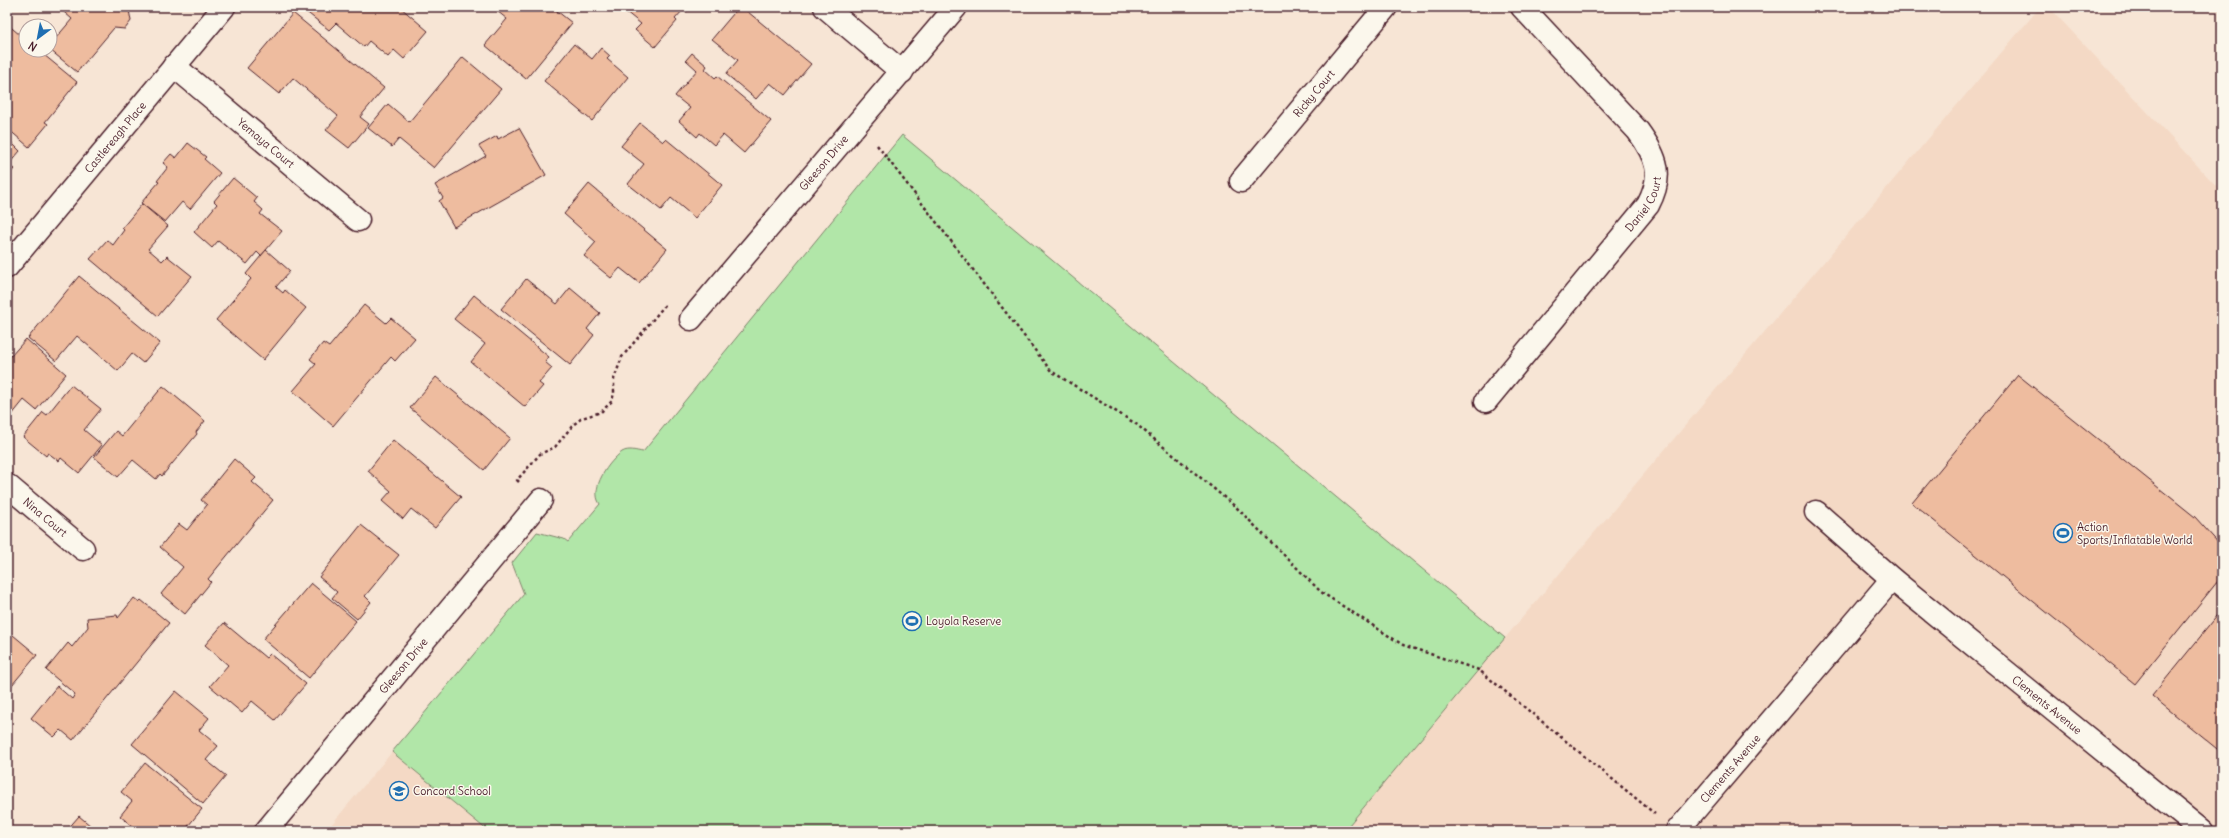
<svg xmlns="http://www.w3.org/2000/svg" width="2229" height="838" font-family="Delius,sans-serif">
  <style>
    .built { fill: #f4d9c5 }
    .green { fill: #b1e6a8; stroke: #7e826a }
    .building { fill: #eebc9f; stroke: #4a1f2b }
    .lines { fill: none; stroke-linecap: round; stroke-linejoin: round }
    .street-casing { stroke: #4a1f2b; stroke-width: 25 }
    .path { stroke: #4a1f2b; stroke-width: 2.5; stroke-dasharray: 3 3; stroke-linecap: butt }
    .street { stroke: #fbf7ec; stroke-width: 22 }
    .labels { text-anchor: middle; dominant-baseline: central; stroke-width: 3; stroke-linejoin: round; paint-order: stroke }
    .street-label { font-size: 11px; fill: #4a1f2b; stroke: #fbf7ec }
    .poi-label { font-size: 11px; fill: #4a1f2b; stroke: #fbf7ec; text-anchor: start }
  </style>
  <rect width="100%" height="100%" fill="#f7e5d5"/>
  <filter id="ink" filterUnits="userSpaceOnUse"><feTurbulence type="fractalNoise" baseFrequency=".025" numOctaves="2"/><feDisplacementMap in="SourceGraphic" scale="8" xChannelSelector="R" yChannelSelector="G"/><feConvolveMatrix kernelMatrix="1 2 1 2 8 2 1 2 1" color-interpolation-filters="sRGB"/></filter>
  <g filter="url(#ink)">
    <g class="built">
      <path d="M 2040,7 L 2049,7 L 2222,192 L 2222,831 L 1344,831 L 1505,638 Z"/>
      <path d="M 392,752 L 488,831 L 326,831 Z"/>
    </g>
    <path class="green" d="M 902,135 L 1505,638 L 1344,831 L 488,831 L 392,752 L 524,594 L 512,563 L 537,532 L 564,539 L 568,542 L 600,504 C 589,489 609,461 622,452 C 629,448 636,451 643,452 Z"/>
    <g class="building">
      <path d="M 58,7 L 126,7 L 129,10 L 131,21 L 125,29 L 114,28 L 77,72 L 50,50 L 50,45 L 72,19 Z"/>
      <path d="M 307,7 L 400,7 L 428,31 L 404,59 L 394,50 L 388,57 L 369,41 L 364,47 L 336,23 L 329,30 L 304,10 Z"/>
      <path d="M 492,7 L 544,7 L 549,11 L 552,7 L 572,23 L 526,79 L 485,45 L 507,19 Z"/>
      <path d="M 620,7 L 690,7 L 686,12 L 683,10 L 675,19 L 677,21 L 655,47 L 635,30 L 641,24 Z"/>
      <path d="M 739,7 L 742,7 L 811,64 L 785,95 L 770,83 L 756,99 L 726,74 L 738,60 L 712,39 Z"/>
      <path d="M 293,13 L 384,88 L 360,117 L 369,124 L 349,148 L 326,130 L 338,116 L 293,78 L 279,94 L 247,68 Z"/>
      <path d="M 7,24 L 26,40 L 26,50 L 38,50 L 77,82 L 45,122 L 48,124 L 29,147 L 7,128 L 9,113 L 7,111 Z"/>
      <path d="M 574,44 L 592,59 L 601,48 L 610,56 L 607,59 L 628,77 L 592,121 L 544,81 Z"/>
      <path d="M 692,53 L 707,66 L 705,69 L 715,78 L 717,76 L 771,121 L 744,153 L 723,135 L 714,145 L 700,133 L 697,137 L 679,121 L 690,108 L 675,96 L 697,70 L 686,60 Z"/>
      <path d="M 463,57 L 501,89 L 434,168 L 399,139 L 392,147 L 368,128 L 388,104 L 409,122 Z"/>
      <path d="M 640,123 L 663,142 L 666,139 L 722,185 L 695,218 L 671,198 L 661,210 L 628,184 L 644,164 L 621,146 Z"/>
      <path d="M 519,128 L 546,175 L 454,227 L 439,201 L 443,198 L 435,185 L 486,156 L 479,146 L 497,136 L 498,139 Z"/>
      <path d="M 7,138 L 20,151 L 8,165 L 14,169 L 7,177 Z"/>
      <path d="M 188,143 L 206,157 L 204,159 L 220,173 L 190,209 L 182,202 L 165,222 L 141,203 L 159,182 L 157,181 L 168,167 L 163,163 L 171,154 L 176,158 Z"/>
      <path d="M 233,178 L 257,198 L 254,202 L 263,210 L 260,214 L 282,231 L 261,256 L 257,252 L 247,264 L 218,241 L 212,248 L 194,232 L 217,204 L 214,201 Z"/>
      <path d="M 589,184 L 667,249 L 639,283 L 620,268 L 611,278 L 584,256 L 596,242 L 564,214 Z"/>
      <path d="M 142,204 L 168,226 L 148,249 L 162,261 L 167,256 L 192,276 L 158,316 L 90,259 L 107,240 L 113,245 L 124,230 L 122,228 Z"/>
      <path d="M 266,250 L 290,271 L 276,287 L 283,293 L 285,290 L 306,308 L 263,360 L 216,320 L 251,279 L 246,274 Z"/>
      <path d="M 79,276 L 160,343 L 143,363 L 132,354 L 118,371 L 77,336 L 56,361 L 28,338 Z"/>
      <path d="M 526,279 L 557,304 L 570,288 L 600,313 L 587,329 L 594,335 L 570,365 L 501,309 Z"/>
      <path d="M 474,295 L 549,357 L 545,362 L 552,368 L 539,383 L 543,386 L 525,407 L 471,362 L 485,344 L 454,319 Z"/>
      <path d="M 364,305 L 386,323 L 391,318 L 415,338 L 395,361 L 391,357 L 333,426 L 293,391 L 316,364 L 310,359 L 323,343 L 329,347 Z"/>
      <path d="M 26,339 L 66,374 L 36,410 L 24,400 L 7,421 L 7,354 L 10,357 Z"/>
      <path d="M 2018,375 L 2195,517 L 2222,547 L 2222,576 L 2135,684 L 1912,503 Z"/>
      <path d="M 436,377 L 510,438 L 484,470 L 410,408 Z"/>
      <path d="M 71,385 L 101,409 L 84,430 L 102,445 L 79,473 L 61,458 L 59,461 L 48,453 L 46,456 L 23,437 L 43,412 L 47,415 Z"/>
      <path d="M 163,386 L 205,421 L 196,432 L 197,434 L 162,476 L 160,474 L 156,479 L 133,460 L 118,477 L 94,457 L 116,431 L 122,436 Z"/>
      <path d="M 393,440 L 461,497 L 435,528 L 411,509 L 403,519 L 382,501 L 391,491 L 368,471 Z"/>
      <path d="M 234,459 L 256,478 L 252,482 L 273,500 L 208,579 L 211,582 L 185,614 L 161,594 L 183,567 L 160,547 L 179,524 L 187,530 L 207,505 L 201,500 Z"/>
      <path d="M 361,525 L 399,555 L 365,596 L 371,602 L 357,619 L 332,598 L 337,592 L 319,577 Z"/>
      <path d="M 311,583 L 356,621 L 309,678 L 263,639 Z"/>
      <path d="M 134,598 L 139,602 L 141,600 L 169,623 L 73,740 L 61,730 L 54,737 L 31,718 L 57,686 L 72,699 L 75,694 L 46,670 L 68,643 L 72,647 L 88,627 L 87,618 L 117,615 L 118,618 Z"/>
      <path d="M 2222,610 L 2222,753 L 2152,696 Z"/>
      <path d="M 224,623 L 266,658 L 270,654 L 306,684 L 275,720 L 252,701 L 242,713 L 210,686 L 228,665 L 205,645 Z"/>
      <path d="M 7,630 L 37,655 L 7,691 Z"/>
      <path d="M 176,691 L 209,718 L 199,730 L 218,746 L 206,760 L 226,776 L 203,804 L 132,744 Z"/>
      <path d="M 145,763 L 202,809 L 184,831 L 160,831 L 155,826 L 151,831 L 138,831 L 120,816 L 132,801 L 121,792 Z"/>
      <path d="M 79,816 L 97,831 L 66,831 Z"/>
    </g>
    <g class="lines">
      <g class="street-casing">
        <g id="street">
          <path d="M 825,7 L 902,72"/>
          <path id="s1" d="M 174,66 L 358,220"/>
          <path id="s2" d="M 1241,181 L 1386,7"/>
          <path id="s3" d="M 7,267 L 224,7"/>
          <path id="s4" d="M 691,319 L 956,7"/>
          <path id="s5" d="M 1486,401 L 1648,205 C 1664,175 1657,157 1638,131 L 1522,7"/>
          <path id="s6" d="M 7,485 L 83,549"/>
          <path id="s7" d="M 1816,512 L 1892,579 L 2202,831"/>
          <path id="s8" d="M 266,831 L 541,500"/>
          <path id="s9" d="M 1677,831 L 1892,579"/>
        </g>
      </g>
      <g class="path">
        <path d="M 877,145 L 1051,371 L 1136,424 L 1237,508 L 1321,592 L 1403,645 L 1479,670 L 1655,814"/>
        <path d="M 519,482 L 517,480 L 540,454 L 555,447 L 573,425 L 582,418 L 601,412 L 612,401 L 614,393 L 614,379 L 622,357 L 665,305"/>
      </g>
      <use href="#street" class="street"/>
    </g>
  </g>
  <defs>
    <g id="stadium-ring" transform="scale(1)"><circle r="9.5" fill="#fbf7ec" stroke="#1f6fb2" stroke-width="1.5"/><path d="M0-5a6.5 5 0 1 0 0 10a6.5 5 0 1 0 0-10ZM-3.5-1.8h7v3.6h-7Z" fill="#1f6fb2"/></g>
    <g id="school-ring" transform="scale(1)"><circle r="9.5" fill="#fbf7ec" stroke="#1f6fb2" stroke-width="1.5"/><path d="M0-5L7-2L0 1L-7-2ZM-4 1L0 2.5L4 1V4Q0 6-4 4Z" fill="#1f6fb2"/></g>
  </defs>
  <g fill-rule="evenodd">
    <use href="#stadium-ring" x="2063" y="533"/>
    <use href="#stadium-ring" x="912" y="621"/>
    <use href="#school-ring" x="399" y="791"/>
  </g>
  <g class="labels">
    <g class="street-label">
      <text stroke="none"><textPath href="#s2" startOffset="114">Ricky Court</textPath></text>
      <text stroke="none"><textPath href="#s3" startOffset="169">Castlereagh Place</textPath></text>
      <text stroke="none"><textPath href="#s1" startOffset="120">Yemaya Court</textPath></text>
      <text stroke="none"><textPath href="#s4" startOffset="205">Gleeson Drive</textPath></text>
      <text stroke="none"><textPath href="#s5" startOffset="253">Daniel Court</textPath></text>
      <text stroke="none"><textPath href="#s6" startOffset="50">Nina Court</textPath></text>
      <text stroke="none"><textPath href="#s8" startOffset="215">Gleeson Drive</textPath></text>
      <text stroke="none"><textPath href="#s7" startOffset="301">Clements Avenue</textPath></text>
      <text stroke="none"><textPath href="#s9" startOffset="82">Clements Avenue</textPath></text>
    </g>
    <g class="poi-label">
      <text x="2077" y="527">Action<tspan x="2077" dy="13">Sports/Inflatable World</tspan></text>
      <text x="926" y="621">Loyola Reserve</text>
      <text x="413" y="791">Concord School</text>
    </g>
  </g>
  <rect width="2229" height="838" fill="none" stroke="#fbf7ec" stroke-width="24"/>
  <rect x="12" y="12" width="2205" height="814" fill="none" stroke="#4a1f2b" stroke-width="1.5" filter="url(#ink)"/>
  <g transform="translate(38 38) rotate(212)"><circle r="19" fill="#fbf7ec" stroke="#b4a19f"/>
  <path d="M0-3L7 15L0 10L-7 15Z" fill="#1f6fb2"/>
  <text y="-6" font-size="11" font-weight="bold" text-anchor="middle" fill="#4a1f2b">N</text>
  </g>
</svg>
